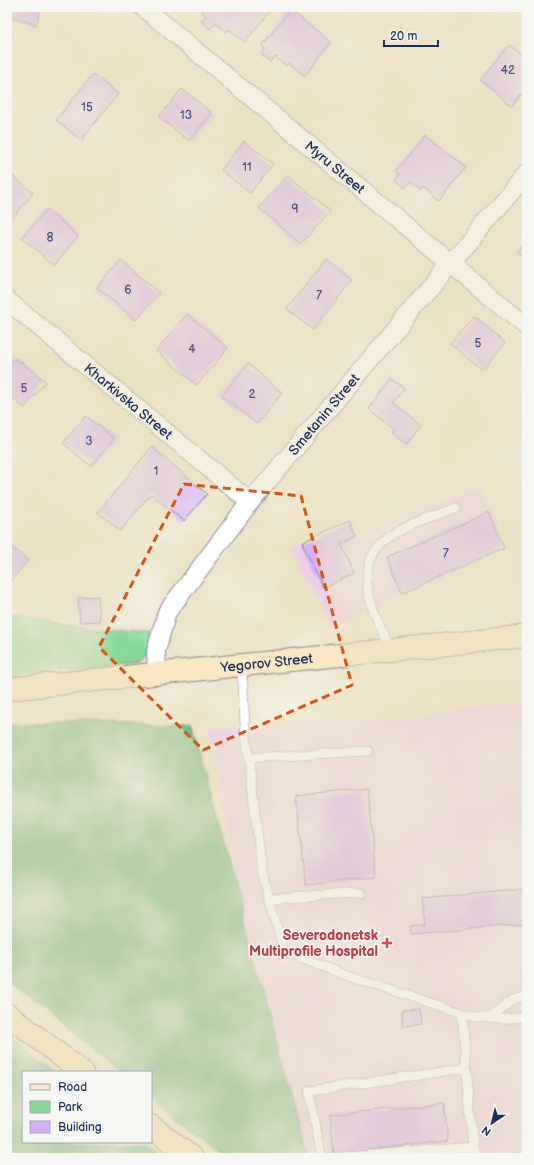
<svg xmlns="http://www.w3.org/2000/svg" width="534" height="1165" font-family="'Balsamiq Sans',sans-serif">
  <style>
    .built { fill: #edd0e8 }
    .green { fill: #86d899; stroke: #50847c }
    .forest { fill: #6cb881; stroke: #447470 }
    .building { fill: #d8aff4 }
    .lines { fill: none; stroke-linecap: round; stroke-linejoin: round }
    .lane-casing { stroke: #848891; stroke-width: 10 }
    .street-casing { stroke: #848891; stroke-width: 20 }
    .secondary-casing { stroke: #848891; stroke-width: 24 }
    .lane { stroke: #fff; stroke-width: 9 }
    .street { stroke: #fff; stroke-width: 18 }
    .secondary { stroke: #fae7c3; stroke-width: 22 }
    .marked { fill: none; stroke: #d45514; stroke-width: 3; stroke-dasharray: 8 5; stroke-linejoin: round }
    .health-dot { fill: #e0444e; stroke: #f6f6f2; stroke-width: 1.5 }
    .labels { text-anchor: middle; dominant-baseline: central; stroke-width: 3.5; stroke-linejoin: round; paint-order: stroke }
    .number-label { font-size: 12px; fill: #4a4f84 }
    .street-label { font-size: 14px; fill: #1b2f5e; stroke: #f6f6f2 }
    .health-label { font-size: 14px; font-weight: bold; fill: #be3a42; stroke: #f6f6f2; text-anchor: end }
  </style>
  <rect width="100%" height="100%" fill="#f6f6f2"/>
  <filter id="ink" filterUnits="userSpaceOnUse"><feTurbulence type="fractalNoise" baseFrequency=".025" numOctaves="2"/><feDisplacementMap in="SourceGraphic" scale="8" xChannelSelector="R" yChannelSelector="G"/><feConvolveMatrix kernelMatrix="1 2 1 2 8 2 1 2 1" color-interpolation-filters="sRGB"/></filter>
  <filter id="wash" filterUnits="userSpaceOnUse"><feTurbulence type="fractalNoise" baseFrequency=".012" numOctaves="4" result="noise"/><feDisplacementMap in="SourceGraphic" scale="16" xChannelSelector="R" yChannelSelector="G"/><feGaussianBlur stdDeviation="0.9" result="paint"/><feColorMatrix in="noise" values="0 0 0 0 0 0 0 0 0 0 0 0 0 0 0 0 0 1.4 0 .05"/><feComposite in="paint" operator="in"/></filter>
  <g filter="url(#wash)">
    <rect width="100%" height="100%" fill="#ece2c4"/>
    <g class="built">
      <path d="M 482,485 L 504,548 L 402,593 L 331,628 L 291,546 L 350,520 L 357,536 Z"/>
      <path d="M 527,701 L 527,1158 L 281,1158 L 211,728 L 253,725 L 347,723 Z"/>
    </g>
    <path class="green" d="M 7,616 L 54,624 L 152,634 C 152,647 146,656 136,664 L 7,676 Z"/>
    <g class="forest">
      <path d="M 7,722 L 192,726 L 309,1158 L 228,1158 L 151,1097 L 151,1072 L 120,1072 L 7,981 Z"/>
      <path d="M 7,1032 L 56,1072 L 23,1072 L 23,1142 L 144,1142 L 164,1158 L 7,1158 Z"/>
    </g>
    <g id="blocks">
      <g class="building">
        <path d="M 7,7 L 41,7 L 36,25 L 7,15 Z"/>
        <path d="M 206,7 L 269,7 L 271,9 L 245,42 L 229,29 L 227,32 L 215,23 L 210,29 L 201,21 L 206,15 L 202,12 Z"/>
        <path d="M 290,10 L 331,42 L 305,76 L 289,63 L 287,66 L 275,57 L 270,62 L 261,55 L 265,49 L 262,46 Z"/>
        <path d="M 509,45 L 527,59 L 527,88 L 512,106 L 480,80 Z"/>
        <path d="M 93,74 L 118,94 L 81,140 L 56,120 Z"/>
        <path d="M 182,89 L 212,113 L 189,141 L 159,117 Z"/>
        <path d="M 425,135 L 466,167 L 439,201 L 423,188 L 421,191 L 410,182 L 405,188 L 396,180 L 400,174 L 396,171 Z"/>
        <path d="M 244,141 L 273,164 L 250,193 L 221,170 Z"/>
        <path d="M 7,171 L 33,193 L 10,221 L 7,219 Z"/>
        <path d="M 288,175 L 330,211 L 301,244 L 259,208 Z"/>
        <path d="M 47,209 L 78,236 L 54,265 L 22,237 Z"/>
        <path d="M 527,240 L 527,261 L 516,252 Z"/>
        <path d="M 326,259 L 352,280 L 313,330 L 287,309 Z"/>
        <path d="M 121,260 L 159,293 L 136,320 L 97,288 Z"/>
        <path d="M 187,314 L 228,348 L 197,385 L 156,351 Z"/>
        <path d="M 474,316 L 505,343 L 482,370 L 450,343 Z"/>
        <path d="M 16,358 L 46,382 L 24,408 L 7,394 L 7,368 Z"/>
        <path d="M 248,364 L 282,393 L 257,424 L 222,396 Z"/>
        <path d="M 392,379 L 404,388 L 393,403 L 421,425 L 406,444 L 391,432 L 394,429 L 369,409 Z"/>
        <path d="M 86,416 L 114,439 L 91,466 L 63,443 Z"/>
        <path d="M 152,447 L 207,494 L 184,521 L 151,494 L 120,531 L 98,512 Z"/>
        <path d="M 489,512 L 504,548 L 402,593 L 387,557 Z"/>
        <path d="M 350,520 L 357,536 L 341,544 L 354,573 L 323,588 L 302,542 Z"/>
        <path d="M 7,543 L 28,560 L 10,582 L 7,580 Z"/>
        <path d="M 98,596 L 100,621 L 80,622 L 78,598 Z"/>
        <path d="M 367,789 L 376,877 L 306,885 L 296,796 Z"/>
        <path d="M 527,889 L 527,932 L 525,924 L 411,934 L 410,926 L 425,924 L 422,899 Z"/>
        <path d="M 527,966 L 527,992 L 524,992 L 521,967 Z"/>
        <path d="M 419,1009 L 421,1024 L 403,1026 L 402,1010 Z"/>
        <path d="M 444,1103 L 448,1141 L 334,1154 L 330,1115 Z"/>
      </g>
    </g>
  </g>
  <g filter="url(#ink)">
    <use href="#blocks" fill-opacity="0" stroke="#848891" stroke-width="1"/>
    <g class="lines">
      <g class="lane-casing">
        <g id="lane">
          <path d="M 7,33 L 8,32"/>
          <path d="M 391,650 C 373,611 346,564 394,534 C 409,524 438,515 456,508"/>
          <path d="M 242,665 L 245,726 L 262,872 L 284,952 L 353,978 L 475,1017 L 501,1019 L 527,1017"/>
          <path d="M 249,758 L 368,751"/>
          <path d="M 269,898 L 361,893"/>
          <path d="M 490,1018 L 512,1000 L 527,996"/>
          <path d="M 473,1147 L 478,1158"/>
          <path d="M 322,1158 L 309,1091 L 467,1068"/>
          <path d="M 329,1158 L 473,1147 L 462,1013"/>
          <path d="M 514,1158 L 527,1156"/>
        </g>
      </g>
      <g class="street-casing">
        <g id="street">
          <path id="s1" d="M 143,7 L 527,327"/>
          <path id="s2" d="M 7,300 L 250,502"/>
          <path id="s3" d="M 157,673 L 156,651 L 167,612 L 250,502 L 527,173"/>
        </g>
      </g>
      <g class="secondary-casing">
        <g id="secondary">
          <path id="s4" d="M 7,689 L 527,636"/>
          <path d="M 7,1014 L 82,1072"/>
          <path d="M 151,1126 L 192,1158"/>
        </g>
      </g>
      <use href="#lane" class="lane"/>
      <use href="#street" class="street"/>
      <use href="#secondary" class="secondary"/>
    </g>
  </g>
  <path d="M0 0H534V1165H0ZM 184,484 L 301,496 L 352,685 L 203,750 L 99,647 Z" fill="#ece2c4" fill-opacity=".55" fill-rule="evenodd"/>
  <path class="marked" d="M 184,484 L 301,496 L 352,685 L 203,750 L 99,647 Z"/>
  <path class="health-dot" d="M385 937h4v4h4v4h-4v4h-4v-4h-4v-4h4z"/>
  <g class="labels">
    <g class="number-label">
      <text x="508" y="70">42</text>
      <text x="87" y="107">15</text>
      <text x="186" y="115">13</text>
      <text x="247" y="167">11</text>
      <text x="295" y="209">9</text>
      <text x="50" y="237">8</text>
      <text x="128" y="290">6</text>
      <text x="319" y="295">7</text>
      <text x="478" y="343">5</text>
      <text x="192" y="349">4</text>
      <text x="24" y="388">5</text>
      <text x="252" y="394">2</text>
      <text x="89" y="441">3</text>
      <text x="156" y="471">1</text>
      <text x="446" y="553">7</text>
    </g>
    <g class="street-label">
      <text stroke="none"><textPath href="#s1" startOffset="250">Myru Street</textPath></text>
      <text stroke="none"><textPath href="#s2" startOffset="158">Kharkivska Street</textPath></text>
      <text stroke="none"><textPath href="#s3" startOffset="315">Smetanin Street</textPath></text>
      <text stroke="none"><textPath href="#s4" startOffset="261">Yegorov Street</textPath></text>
    </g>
    <g class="health-label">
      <text x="378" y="935">Severodonetsk<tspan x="378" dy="16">Multiprofile Hospital</tspan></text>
    </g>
  </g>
  <rect width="534" height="1165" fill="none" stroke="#f6f6f2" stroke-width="24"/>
  <rect x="22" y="1071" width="130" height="72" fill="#f6f6f2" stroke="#9ea6b7"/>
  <rect x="30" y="1084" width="20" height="6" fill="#fae7c3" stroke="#9ea6b7"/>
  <text x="58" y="1091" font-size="12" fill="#1b2f5e">Road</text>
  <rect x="30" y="1101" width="20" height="12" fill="#86d899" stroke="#9ea6b7"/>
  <text x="58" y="1111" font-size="12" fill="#1b2f5e">Park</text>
  <rect x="30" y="1121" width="20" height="12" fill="#d8aff4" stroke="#9ea6b7"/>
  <text x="58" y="1131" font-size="12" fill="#1b2f5e">Building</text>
  <g transform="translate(492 1123) rotate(215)" stroke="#f6f6f2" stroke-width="3" paint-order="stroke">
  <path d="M0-3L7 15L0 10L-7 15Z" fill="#1b2f5e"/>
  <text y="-6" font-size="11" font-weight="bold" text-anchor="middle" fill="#1b2f5e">N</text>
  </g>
  <path d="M384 40v6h54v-6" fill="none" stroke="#1b2f5e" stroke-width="2"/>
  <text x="390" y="40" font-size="12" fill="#1b2f5e" stroke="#f6f6f2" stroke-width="3" paint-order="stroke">20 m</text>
</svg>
